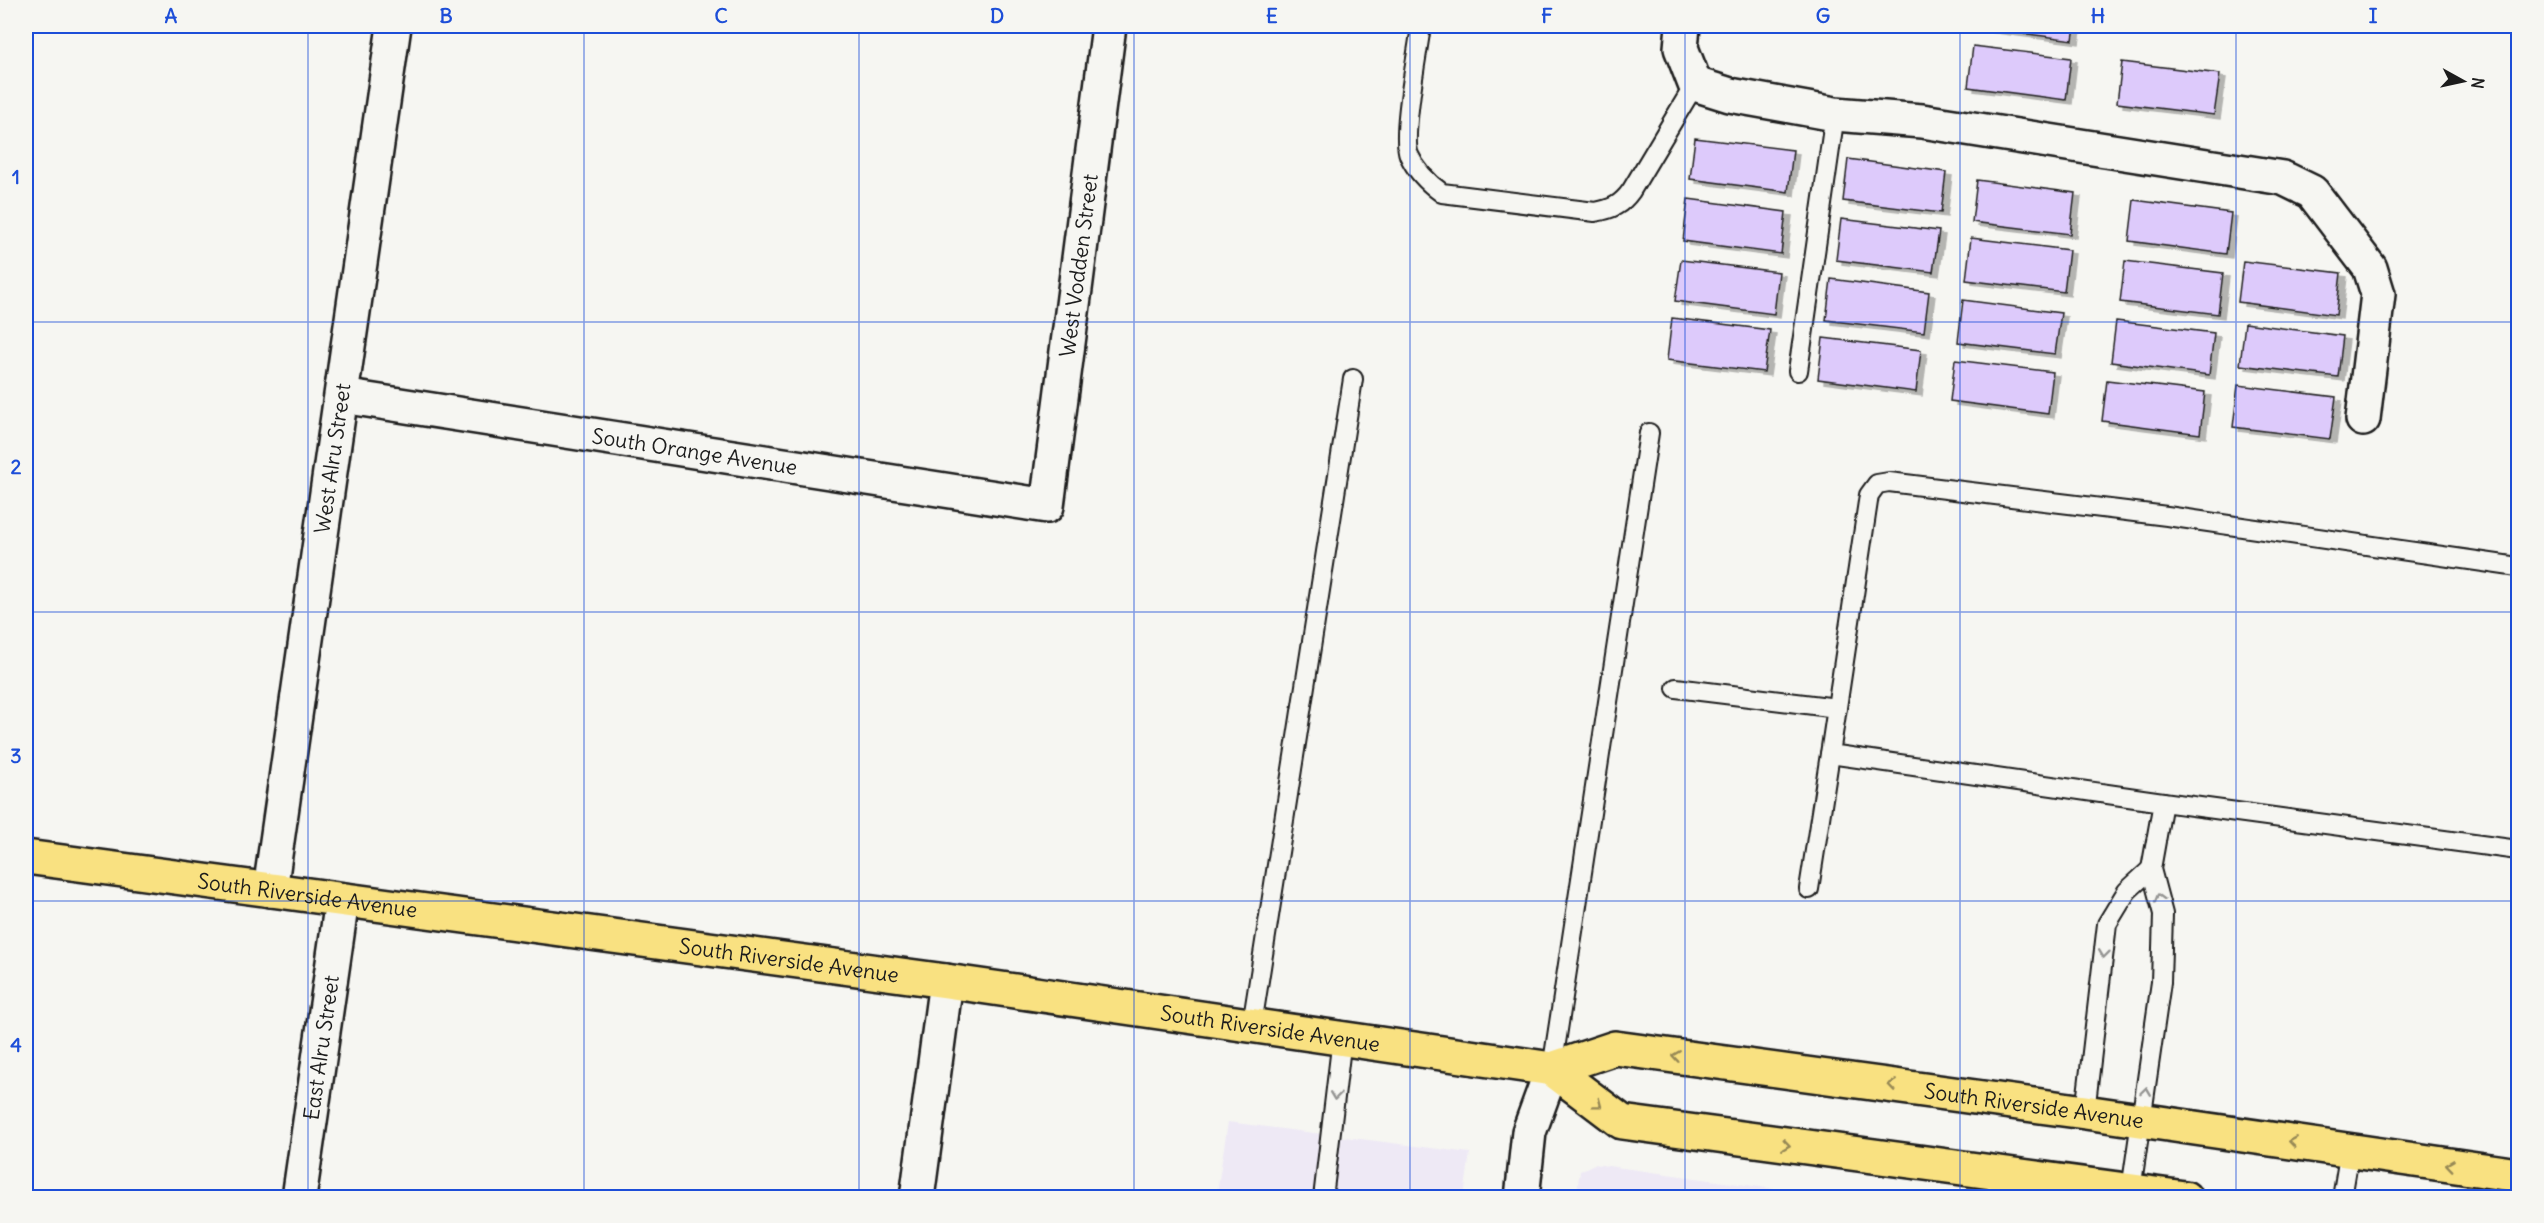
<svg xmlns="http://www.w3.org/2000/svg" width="2544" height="1223" font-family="Delius,sans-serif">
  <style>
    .built { fill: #eee9f5 }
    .building { fill: #ddcafb; stroke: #1c1c1c; stroke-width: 1.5; filter: url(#shadow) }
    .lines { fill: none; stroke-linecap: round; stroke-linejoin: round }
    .lane-casing { stroke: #1c1c1c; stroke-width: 22 }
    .street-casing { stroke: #1c1c1c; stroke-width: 38 }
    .primary-casing { stroke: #1c1c1c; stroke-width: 38 }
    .lane { stroke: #f6f6f2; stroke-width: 18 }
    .street { stroke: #f6f6f2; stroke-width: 33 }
    .primary { stroke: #f9e181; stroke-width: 33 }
    .oneway { stroke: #949492 }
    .oneway2 { stroke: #968854 }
    .grid { fill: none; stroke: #1d4ed8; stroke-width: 1.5; stroke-opacity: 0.55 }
    .labels { text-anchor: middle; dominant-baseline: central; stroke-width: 4.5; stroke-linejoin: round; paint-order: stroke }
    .street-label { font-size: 21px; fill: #1c1c1c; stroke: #f6f6f2 }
    .neatline { fill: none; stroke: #1d4ed8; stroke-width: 2 }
    .grid-label { font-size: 20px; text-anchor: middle; font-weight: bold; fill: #1d4ed8 }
  </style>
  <defs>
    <filter id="shadow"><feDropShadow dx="6" dy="4" stdDeviation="0" flood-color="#0004"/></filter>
  </defs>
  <rect width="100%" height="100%" fill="#f6f6f2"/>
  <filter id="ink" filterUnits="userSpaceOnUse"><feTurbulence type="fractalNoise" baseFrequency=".0167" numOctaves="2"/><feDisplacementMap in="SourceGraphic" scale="12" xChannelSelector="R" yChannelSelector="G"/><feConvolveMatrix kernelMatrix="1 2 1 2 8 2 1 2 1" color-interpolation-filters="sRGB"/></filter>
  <g filter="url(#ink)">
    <g class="built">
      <path d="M 1228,1122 L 1470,1153 L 1464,1197 L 1216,1198 Z"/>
      <path d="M 1594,1164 L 1832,1197 L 1837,1197 L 1576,1197 L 1580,1171 Z"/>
    </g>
    <g class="building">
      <path d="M 1976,26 L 2075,26 L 2073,40 L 1975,27 Z"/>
      <path d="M 1973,46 L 2071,58 L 2066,100 L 1968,87 Z"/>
      <path d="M 2122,62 L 2220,74 L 2214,115 L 2117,103 Z"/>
      <path d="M 1695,138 L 1793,150 L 1788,192 L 1690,179 Z"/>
      <path d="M 1848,159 L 1946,172 L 1941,213 L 1843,201 Z"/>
      <path d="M 1977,180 L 2075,193 L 2070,234 L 1972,222 Z"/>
      <path d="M 1688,199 L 1786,212 L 1781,254 L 1683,241 Z"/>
      <path d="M 2134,200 L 2231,213 L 2226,254 L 2129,241 Z"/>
      <path d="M 1841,219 L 1939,231 L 1933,272 L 1836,260 Z"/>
      <path d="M 1971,238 L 2069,250 L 2064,292 L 1966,280 Z"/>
      <path d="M 1681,260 L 1779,272 L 1774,314 L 1675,301 Z"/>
      <path d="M 2125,261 L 2223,273 L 2218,314 L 2120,302 Z"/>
      <path d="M 2243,261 L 2341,273 L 2336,315 L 2238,302 Z"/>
      <path d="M 1831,279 L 1929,292 L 1924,332 L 1826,320 Z"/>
      <path d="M 1963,300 L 2061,313 L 2055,354 L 1958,342 Z"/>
      <path d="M 1672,318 L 1770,330 L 1764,372 L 1667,360 Z"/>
      <path d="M 2116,321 L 2214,333 L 2209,375 L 2111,362 Z"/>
      <path d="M 2245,323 L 2343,336 L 2338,377 L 2240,365 Z"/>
      <path d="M 1823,338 L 1921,350 L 1916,392 L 1818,379 Z"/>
      <path d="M 1955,360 L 2053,372 L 2048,414 L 1950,401 Z"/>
      <path d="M 2107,380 L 2205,392 L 2200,434 L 2102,421 Z"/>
      <path d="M 2238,385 L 2336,397 L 2330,439 L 2233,427 Z"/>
    </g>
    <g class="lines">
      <g class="lane-casing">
        <g id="lane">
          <path d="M 1421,26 C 1418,51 1401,135 1409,155 C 1416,171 1428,183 1442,193 L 1595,212 C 1612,209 1621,205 1631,191 L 1695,84"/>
          <path d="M 1798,371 L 1835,114"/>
          <path d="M 1676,688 L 1837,708"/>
          <path d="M 2163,802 L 1830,754 L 1869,495 L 1877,484 L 1889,482 L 2167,516 L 2518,567"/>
          <path d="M 1809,889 L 1830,754"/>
          <path d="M 1252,1025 L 1353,379"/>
          <path d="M 1552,1069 L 1649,433"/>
          <path d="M 2085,1112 L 2107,924 L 2127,891 L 2151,869"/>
          <path d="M 2131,1190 L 2161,982 L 2163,914 L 2151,869 L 2163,802 L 2518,850"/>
          <path d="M 1323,1198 L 1342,1038"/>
          <path d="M 1996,1198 L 1999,1174"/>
          <path d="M 2342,1198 L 2350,1150"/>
        </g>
      </g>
      <g class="street-casing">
        <g id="street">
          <path d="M 1683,26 L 1681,48 L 1695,84 L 1730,95 L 1835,114 L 1922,121 L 2283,178 L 2312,192 L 2370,268 L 2378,294 L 2363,419"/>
          <path id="s1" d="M 342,396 L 1047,506 L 1109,26"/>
          <path id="s2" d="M 270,890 L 394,26"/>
          <path id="s3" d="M 299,1198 L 342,900"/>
          <path d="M 917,1198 L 946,981"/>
          <path d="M 1522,1198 L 1529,1132 L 1552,1069"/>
        </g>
      </g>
      <g class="primary-casing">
        <g id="primary">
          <path id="s4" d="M 26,857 L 946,981 L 1552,1069 L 1615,1048 L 2085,1112 L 2518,1175"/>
          <path d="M 1552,1069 L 1622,1122 L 2185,1198"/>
        </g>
      </g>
      <use href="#lane" class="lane"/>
      <use href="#street" class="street"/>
      <use href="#primary" class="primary"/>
    </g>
    <defs><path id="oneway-chevron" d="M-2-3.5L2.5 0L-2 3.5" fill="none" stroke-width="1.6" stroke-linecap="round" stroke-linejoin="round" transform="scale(1.5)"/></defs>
    <g class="oneway">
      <use href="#oneway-chevron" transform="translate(2159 898) rotate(-106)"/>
      <use href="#oneway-chevron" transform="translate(2104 954) rotate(97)"/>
      <use href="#oneway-chevron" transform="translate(2146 1091) rotate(-82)"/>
      <use href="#oneway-chevron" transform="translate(1335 1096) rotate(97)"/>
    </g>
    <g class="oneway2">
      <use href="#oneway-chevron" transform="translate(1676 1056) rotate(-172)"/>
      <use href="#oneway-chevron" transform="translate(1892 1085) rotate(-172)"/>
      <use href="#oneway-chevron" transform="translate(1598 1104) rotate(37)"/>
      <use href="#oneway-chevron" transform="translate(2293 1142) rotate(-172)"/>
      <use href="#oneway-chevron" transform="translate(1786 1145) rotate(8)"/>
      <use href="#oneway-chevron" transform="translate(2450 1165) rotate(-172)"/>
    </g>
  </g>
  <path class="grid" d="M 308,26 L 308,1198M 584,26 L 584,1198M 859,26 L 859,1198M 1134,26 L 1134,1198M 1410,26 L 1410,1198M 1685,26 L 1685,1198M 1960,26 L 1960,1198M 2236,26 L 2236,1198M 26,322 L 2518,322M 26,612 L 2518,612M 26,901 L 2518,901"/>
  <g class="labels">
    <g class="street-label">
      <text stroke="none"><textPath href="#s1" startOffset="956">West Vodden Street</textPath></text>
      <text stroke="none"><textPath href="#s1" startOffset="357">South Orange Avenue</textPath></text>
      <text stroke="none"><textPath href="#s2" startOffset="436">West Alru Street</textPath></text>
      <text stroke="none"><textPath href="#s4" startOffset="284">South Riverside Avenue</textPath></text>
      <text stroke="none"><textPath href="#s4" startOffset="770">South Riverside Avenue</textPath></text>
      <text stroke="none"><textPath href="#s4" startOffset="1256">South Riverside Avenue</textPath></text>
      <text stroke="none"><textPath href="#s3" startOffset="152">East Alru Street</textPath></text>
      <text stroke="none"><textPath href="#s4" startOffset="2030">South Riverside Avenue</textPath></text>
    </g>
  </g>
  <rect width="2544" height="1223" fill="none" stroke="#f6f6f2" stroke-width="66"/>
  <g transform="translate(2463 81) rotate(98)" stroke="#f6f6f2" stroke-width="4.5" paint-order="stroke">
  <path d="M0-4.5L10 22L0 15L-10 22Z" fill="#1c1c1c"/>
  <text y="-9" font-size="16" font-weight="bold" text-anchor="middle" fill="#1c1c1c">N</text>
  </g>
  <rect x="33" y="33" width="2478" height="1157" class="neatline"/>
  <g class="grid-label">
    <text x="171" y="23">A</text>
    <text x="446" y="23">B</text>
    <text x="721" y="23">C</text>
    <text x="997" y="23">D</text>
    <text x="1272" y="23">E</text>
    <text x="1547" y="23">F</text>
    <text x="1823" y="23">G</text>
    <text x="2098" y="23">H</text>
    <text x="2373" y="23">I</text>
    <text x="16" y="184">1</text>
    <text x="16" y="474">2</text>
    <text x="16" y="763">3</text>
    <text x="16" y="1052">4</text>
  </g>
</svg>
